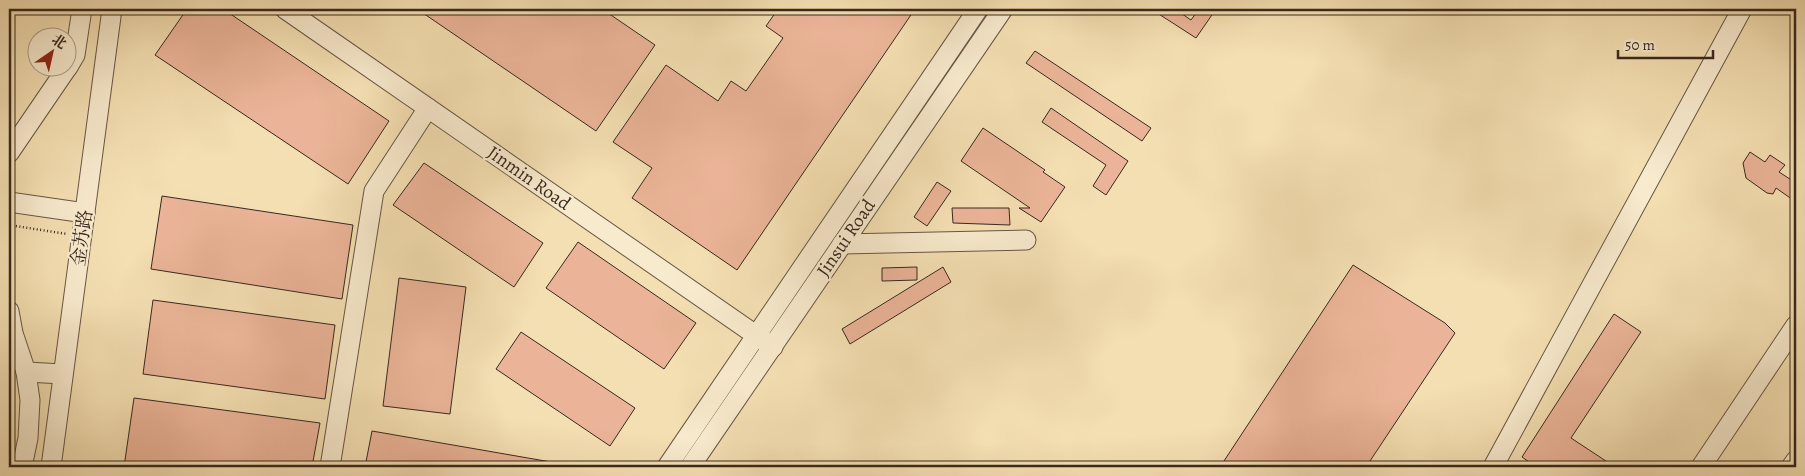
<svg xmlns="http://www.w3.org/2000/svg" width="1805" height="476" font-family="Alegreya,'Noto Serif SC',serif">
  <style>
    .building { fill: #ebb498; stroke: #38291f }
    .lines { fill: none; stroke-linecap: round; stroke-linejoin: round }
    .minor-casing { stroke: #675644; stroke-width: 21 }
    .path { stroke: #38291f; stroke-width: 2.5; stroke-dasharray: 1 2.5; stroke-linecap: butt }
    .minor { stroke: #f8eacd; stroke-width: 19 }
    .labels { text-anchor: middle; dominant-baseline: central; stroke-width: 4.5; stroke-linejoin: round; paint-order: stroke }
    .street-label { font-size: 19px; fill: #38291f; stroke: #f8eacd }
  </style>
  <rect width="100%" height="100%" fill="#f4dfb2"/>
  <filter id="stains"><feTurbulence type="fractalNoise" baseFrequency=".004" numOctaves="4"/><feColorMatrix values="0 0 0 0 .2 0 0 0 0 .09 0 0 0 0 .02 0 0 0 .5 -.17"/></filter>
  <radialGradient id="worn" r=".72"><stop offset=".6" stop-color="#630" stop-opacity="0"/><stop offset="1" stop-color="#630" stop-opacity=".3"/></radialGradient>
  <g class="building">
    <path d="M 187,9 L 223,9 L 389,121 L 348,184 L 155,55 Z"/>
    <path d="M 417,9 L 602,9 L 655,45 L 596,131 Z"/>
    <path d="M 778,9 L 915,9 L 737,270 L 632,198 L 652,168 L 613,142 L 666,65 L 718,101 L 731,81 L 746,91 L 783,38 L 766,26 Z"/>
    <path d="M 1151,9 L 1175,9 L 1191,20 L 1199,9 L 1216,9 L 1196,38 Z"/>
    <path d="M 1035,51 L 1151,128 L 1142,141 L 1026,63 Z"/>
    <path d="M 1051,108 L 1128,161 L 1106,195 L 1093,186 L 1106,165 L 1042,122 Z"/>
    <path d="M 983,128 L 1045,170 L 1043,172 L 1065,187 L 1041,222 L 1019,208 L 1030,208 L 961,161 Z"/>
    <path d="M 1750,152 L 1765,162 L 1770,155 L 1785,165 L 1779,172 L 1796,183 L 1796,202 L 1776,188 L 1773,194 L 1767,193 L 1746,178 L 1743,163 Z"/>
    <path d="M 424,163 L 543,243 L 514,287 L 393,205 Z"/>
    <path d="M 937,182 L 951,191 L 927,226 L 914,217 Z"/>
    <path d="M 162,196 L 353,225 L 342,299 L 151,269 Z"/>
    <path d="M 952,208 L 1009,208 L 1010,225 L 953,223 Z"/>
    <path d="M 578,242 L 696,323 L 664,369 L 546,288 Z"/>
    <path d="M 1353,265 L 1445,323 L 1455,333 L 1366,467 L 1220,467 Z"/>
    <path d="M 917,267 L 917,280 L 882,281 L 882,268 Z"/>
    <path d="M 943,267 L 951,282 L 850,344 L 842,329 Z"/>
    <path d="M 399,278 L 466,287 L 450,414 L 383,406 Z"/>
    <path d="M 153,300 L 335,325 L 325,399 L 143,374 Z"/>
    <path d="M 1614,314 L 1641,332 L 1571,438 L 1615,467 L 1536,467 L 1522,457 Z"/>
    <path d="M 521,332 L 635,408 L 610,446 L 496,369 Z"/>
    <path d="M 134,398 L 320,423 L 312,467 L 124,467 Z"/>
    <path d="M 372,431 L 551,462 L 550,467 L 365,467 Z"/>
  </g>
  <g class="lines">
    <g class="minor-casing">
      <g id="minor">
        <path d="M 285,9 L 773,347"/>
        <path d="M 68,67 L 75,55 L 82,9"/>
        <path d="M 9,153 L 67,68"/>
        <path d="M 9,202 L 85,213"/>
        <path d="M 842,244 L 1026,240"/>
        <path d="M 9,311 L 13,333 L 26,372 L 30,400 L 28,438 L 22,467"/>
        <path d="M 26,372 L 63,374"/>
        <path d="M 51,467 L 112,9"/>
        <path d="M 330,467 L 374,191 L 428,108"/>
        <path d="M 667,467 L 978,9"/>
        <path d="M 690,467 L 1003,9"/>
        <path d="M 1493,467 L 1742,9"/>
        <path d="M 1701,467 L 1796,325"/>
        <path d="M 1791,467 L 1796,460"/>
      </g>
    </g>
    <path class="path" d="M 9,225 L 67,234"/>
    <use href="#minor" class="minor"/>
  </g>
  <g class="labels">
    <g class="street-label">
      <text transform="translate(529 178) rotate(35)">Jinmin Road</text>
      <text transform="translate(82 238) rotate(-82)">金苏路</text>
      <text transform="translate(846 238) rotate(-56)">Jinsui Road</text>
    </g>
  </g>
  <rect width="1805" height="476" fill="none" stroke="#f4dfb2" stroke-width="30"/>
  <rect x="10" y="10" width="1785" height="456" fill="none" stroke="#38291f" stroke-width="2.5"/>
  <rect x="15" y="15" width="1775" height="446" fill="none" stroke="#38291f"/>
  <g transform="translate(52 52) rotate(34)"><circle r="24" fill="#f8eacd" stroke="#ab9d87"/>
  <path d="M0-4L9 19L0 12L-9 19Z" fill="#8f2418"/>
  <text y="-8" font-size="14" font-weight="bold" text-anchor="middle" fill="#38291f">北</text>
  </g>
  <path d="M1618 50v8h95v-8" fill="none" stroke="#38291f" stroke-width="2.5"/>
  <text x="1625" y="50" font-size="15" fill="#38291f" stroke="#f8eacd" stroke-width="4" paint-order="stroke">50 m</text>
  <rect width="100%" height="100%" filter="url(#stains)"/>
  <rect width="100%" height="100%" fill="url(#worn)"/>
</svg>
